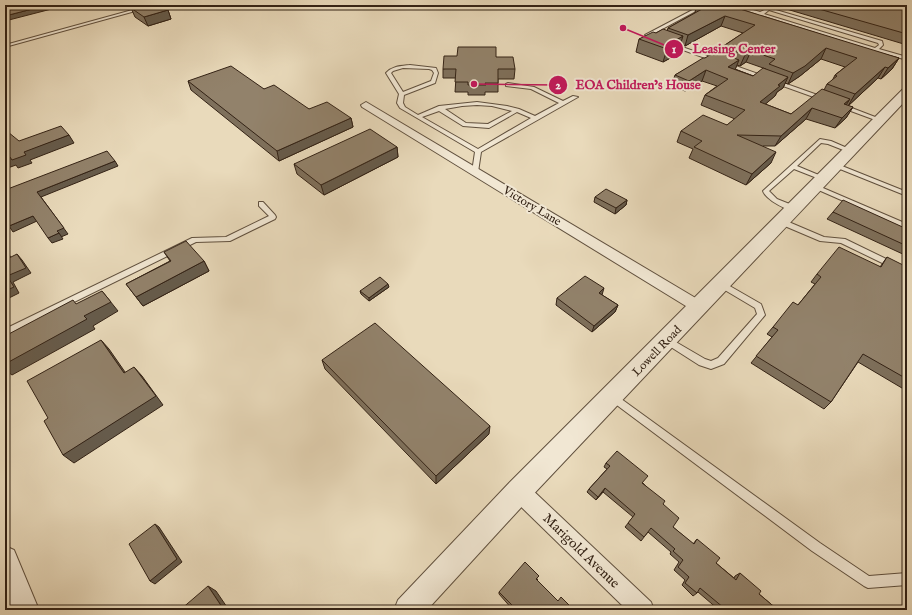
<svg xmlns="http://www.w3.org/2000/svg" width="912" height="615" font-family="'IM FELL English',serif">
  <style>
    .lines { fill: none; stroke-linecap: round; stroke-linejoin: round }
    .service-casing { stroke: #60503e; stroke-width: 2 }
    .minor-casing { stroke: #60503e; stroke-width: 2 }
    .tertiary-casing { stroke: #60503e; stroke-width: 2 }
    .service { fill: #f1e7d3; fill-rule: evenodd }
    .minor { fill: #f1e7d3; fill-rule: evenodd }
    .tertiary { fill: #f1e7d3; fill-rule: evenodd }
    .wall { fill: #7e705c; stroke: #332215; fill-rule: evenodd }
    .shaded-wall { fill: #665b4b; stroke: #332215 }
    .building { fill: #92826b; stroke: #332215 }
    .labels { text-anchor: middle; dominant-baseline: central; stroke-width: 4; stroke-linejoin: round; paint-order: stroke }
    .street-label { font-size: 12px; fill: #332215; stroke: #f1e7d3 }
    .near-street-label { font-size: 14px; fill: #332215; stroke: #f1e7d3 }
    .leader { fill: none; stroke: #c2185b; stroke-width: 1.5 }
    .callout-dot { fill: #c2185b; stroke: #f1e7d3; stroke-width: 1.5 }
    .mark-label { font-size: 12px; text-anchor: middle; font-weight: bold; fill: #fff }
    .callout-label { font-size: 13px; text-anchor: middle; font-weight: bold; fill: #c2185b; stroke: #f1e7d3; stroke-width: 4; stroke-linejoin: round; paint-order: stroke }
  </style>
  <rect width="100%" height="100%" fill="#e9dabb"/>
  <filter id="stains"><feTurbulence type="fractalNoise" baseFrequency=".005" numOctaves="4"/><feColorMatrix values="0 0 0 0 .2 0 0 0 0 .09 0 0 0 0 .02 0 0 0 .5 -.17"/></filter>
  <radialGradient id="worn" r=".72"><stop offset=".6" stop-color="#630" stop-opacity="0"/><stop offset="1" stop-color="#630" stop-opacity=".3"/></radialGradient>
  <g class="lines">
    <g class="service-casing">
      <g id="service">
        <path d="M 702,5 L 707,5 L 651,35 L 656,37 L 656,39 L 652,39 L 645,35 Z"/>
        <path d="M 730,5 L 736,5 L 760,12 L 769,8 L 882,41 L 883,45 L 879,49 L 907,57 L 907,60 L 876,51 L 871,55 L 863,55 L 752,21 L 752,17 L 757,14 ZM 769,10 L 878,43 L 879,45 L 875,48 L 764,14 ZM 761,15 L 872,50 L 868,53 L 865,53 L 756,19 Z"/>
        <path d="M 136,9 L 139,10 L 5,47 L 5,45 Z"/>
        <path d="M 671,43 L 826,98 L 827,99 L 822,100 L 669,45 L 669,44 Z"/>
        <path d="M 410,65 L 436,68 L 438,73 L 435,83 L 404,95 L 403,103 L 405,107 L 418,115 L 439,106 L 477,102 L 507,106 L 519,109 L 535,116 L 559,103 L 531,89 L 506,86 L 506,84 L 508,83 L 534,87 L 563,101 L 573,96 L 578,97 L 481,152 L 478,172 L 475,174 L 472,172 L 475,152 L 400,108 L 397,103 L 399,94 L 386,73 C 392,66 401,66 410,65 ZM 403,68 L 429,69 L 432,70 L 434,73 L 431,81 L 403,92 L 391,73 L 393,71 ZM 477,105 L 492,106 L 512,111 L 488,124 L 466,123 L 445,109 L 462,106 ZM 439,111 L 463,126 L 489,128 L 517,112 L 531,118 L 478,149 L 422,117 Z"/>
        <path d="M 840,105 L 844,105 L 883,120 L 878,121 L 840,107 Z"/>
        <path d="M 820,139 L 831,141 L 854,151 L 851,153 L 828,144 L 821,143 L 797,166 L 826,178 L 826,180 L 822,180 L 794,169 L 769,191 L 777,199 L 797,207 L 797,211 C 789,212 766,200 763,191 L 764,190 Z"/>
        <path d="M 837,164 L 907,192 L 907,196 L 835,167 L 835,165 Z"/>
        <path d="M 816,185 L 907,224 L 907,229 L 814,188 L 814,186 Z"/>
        <path d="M 259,202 L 263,202 L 275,215 L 276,217 L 275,219 L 230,241 L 196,242 L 5,336 L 5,329 L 192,238 L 226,237 L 269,216 L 259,206 Z"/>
        <path d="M 780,220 L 784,220 L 824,237 L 845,239 L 907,269 L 907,275 L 841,243 L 820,241 L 780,224 L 779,222 Z"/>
        <path d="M 721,281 L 761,304 L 765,315 L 724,364 L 711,369 L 699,365 L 663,342 L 662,340 L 663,338 L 669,338 L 705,359 L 711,361 L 718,358 L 757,314 L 755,308 L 718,286 L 717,284 Z"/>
        <path d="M 613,393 L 820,543 L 869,576 L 907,573 L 907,585 L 868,588 L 864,586 L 812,551 L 610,400 L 608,397 L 610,394 Z"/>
      </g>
    </g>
    <g class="minor-casing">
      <g id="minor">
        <path d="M 366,102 L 704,303 L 706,307 L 704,311 L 699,313 L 694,311 L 362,107 L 361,105 Z"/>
        <path d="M 519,481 L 526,484 L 651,602 L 654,610 L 627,610 L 512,498 L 509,491 L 512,484 Z"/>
      </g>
    </g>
    <g class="tertiary-casing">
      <g id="tertiary">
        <path d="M 907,88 L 907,99 L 528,500 L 427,610 L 394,610 L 398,600 L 510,482 L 903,89 Z"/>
        <path d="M 5,546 L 14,550 L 39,610 L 11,610 L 5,594 Z"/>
      </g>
    </g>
    <use href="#service" class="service"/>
    <use href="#minor" class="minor"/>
    <use href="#tertiary" class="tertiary"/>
  </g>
  <g class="wall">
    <path d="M 773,5 L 895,5 L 907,8 L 907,45 Z"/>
    <path d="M 696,7 L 899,58 L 892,69 L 881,79 L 878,78 L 848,106 L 853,107 L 846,118 L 835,128 L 806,119 L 775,146 L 763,146 L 771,163 L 746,185 L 689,158 L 693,149 L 677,142 L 681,131 L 727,125 L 735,119 L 701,105 L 705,95 L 717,86 L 702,81 L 685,91 L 671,86 L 675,75 L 705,58 L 720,53 L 722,47 L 743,33 L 721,26 L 685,46 L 681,44 L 679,49 L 678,50 L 676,55 L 663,62 L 636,52 L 639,39 L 667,31 L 668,28 L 695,13 ZM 821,59 L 845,67 L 835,75 L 832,81 L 827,84 L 824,90 L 791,114 L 765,104 L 775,96 L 777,92 L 783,88 L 785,83 L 788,84 L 800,76 ZM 746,62 L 766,69 L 753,76 L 735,69 L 737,65 L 740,66 Z"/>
    <path d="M 131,8 L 168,10 L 171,19 L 148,26 L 135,17 Z"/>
    <path d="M 496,57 L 515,69 L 514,79 L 498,79 L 498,92 L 485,92 L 485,95 L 468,95 L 468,92 L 455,92 L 456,78 L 443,78 L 443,69 Z"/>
    <path d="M 188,81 L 264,89 L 309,109 L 351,118 L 353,127 L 279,161 L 191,90 Z"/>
    <path d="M 397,147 L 398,157 L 324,195 L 297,174 L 294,164 Z"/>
    <path d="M 595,197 L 627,200 L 626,205 L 615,214 L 594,202 Z"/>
    <path d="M 833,212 L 907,229 L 907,256 L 827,219 Z"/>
    <path d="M 164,252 L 204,261 L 209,271 L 143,306 L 126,284 L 170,261 Z"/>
    <path d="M 887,257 L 907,276 L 907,391 L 858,362 L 831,402 L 824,409 L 751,363 L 772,337 L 767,334 L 773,327 L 798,305 L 815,284 L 811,282 L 817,274 L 880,267 Z"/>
    <path d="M 389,287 L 369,301 L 361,294 L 360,291 Z"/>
    <path d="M 602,295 L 618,305 L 615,312 L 592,332 L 556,305 L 557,298 Z"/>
    <path d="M 322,360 L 489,434 L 436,484 L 325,369 Z"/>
    <path d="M 606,463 L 643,483 L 663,504 L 673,527 L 693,544 L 697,539 L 716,563 L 734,578 L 735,576 L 740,573 L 759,594 L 778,610 L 719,610 L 698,592 L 697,593 L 693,596 L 682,585 L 685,580 L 674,570 L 679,562 L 670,554 L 671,552 L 648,532 L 641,541 L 625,527 L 633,517 L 603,492 L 596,500 L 587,492 L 589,489 L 607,469 L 604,467 Z"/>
    <path d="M 538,579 L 537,580 L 558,601 L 574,610 L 513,610 L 499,594 L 499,592 Z"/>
  </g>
  <g class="shaded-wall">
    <path d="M 48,5 L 67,5 L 5,21 L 5,16 Z"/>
    <path d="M 168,10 L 171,19 L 148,26 L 144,17 Z"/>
    <path d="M 725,16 L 721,26 L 685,46 L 688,35 Z"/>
    <path d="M 683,36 L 679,49 L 678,50 L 676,55 L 663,62 L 667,49 L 676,40 Z"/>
    <path d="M 826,48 L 821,59 L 800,76 L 788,84 L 793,73 Z"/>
    <path d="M 751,51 L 746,62 L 740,66 L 745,55 Z"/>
    <path d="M 899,58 L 892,69 L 881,79 L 888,68 Z"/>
    <path d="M 739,60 L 735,70 L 728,67 Z"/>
    <path d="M 885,67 L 878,78 L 848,106 L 855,94 Z"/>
    <path d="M 706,70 L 702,81 L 685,91 L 689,81 Z"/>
    <path d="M 788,77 L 783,88 L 777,92 L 775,96 L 755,113 L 760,102 L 778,85 Z"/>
    <path d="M 850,99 L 843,110 L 844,104 Z"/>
    <path d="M 853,107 L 846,118 L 835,128 L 842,118 Z"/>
    <path d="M 812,108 L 806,119 L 775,146 L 781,136 Z"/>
    <path d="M 351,118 L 353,127 L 279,161 L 277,151 Z"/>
    <path d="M 69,135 L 74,143 L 30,160 L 32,163 L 18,168 L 16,165 L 5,169 L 5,158 Z"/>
    <path d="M 397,147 L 398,157 L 324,195 L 321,185 Z"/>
    <path d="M 776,152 L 771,163 L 746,185 L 752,174 Z"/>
    <path d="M 115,161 L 118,166 L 41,197 L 68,234 L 61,237 L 57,231 L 37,192 Z"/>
    <path d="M 627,200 L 626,205 L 615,214 L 616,208 Z"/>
    <path d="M 33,216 L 37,221 L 13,232 L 9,226 Z"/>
    <path d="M 59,233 L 63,239 L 52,243 L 48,238 Z"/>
    <path d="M 5,248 L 15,264 L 9,258 L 5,251 Z"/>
    <path d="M 17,254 L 22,260 L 31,273 L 13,282 L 19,293 L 5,300 L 5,291 L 7,276 Z"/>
    <path d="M 204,261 L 209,271 L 143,306 L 136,297 Z"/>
    <path d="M 388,284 L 389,287 L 369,301 L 369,298 Z"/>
    <path d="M 604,288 L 602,295 L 599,293 Z"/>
    <path d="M 102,291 L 118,311 L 93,326 L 95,329 L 12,375 L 5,370 L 5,364 L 84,316 Z"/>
    <path d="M 618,305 L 615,312 L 592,332 L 594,326 Z"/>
    <path d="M 101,340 L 109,349 L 132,382 L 124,373 Z"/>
    <path d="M 134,367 L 142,376 L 163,405 L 74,463 L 63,455 Z"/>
    <path d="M 490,426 L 489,434 L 436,484 L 436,476 Z"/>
    <path d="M 605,488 L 603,492 L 596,500 L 598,497 Z"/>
    <path d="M 155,524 L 159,527 L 182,562 L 155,584 L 150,581 Z"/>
    <path d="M 208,586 L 216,591 L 229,610 L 224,610 Z"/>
  </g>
  <g class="building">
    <path d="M 15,5 L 48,5 L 5,16 L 5,7 Z"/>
    <path d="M 142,5 L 160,5 L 168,10 L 144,17 L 131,8 Z"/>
    <path d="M 700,5 L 727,5 L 899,58 L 888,68 L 885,67 L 855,94 L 827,84 L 837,76 L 835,75 L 857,58 L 826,48 L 805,66 L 793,73 L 769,64 L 775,59 L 751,51 L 745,55 L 722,47 L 755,25 L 725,16 L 688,35 L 668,28 L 702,9 L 696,7 Z"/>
    <path d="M 805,5 L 895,5 L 907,8 L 907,34 Z"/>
    <path d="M 663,29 L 683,36 L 676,40 L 680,42 L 667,49 L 639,39 L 653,32 L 656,33 Z"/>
    <path d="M 458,47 L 496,47 L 496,57 L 513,57 L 515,69 L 498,69 L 498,83 L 485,83 L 486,85 L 468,85 L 468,82 L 455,82 L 456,69 L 443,69 L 444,56 L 457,56 Z"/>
    <path d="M 716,51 L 739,60 L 728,67 L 753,76 L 763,68 L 788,77 L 778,85 L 780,86 L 760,102 L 791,114 L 822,89 L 850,99 L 844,104 L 853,107 L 842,118 L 812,108 L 781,136 L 737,135 L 776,152 L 752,174 L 694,147 L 702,141 L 681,131 L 703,115 L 727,125 L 745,110 L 705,95 L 728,79 L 706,70 L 689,81 L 675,75 L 703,58 L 705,58 Z"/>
    <path d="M 231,66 L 264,89 L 274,85 L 309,109 L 327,102 L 351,118 L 277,151 L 188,81 Z"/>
    <path d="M 61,126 L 69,135 L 24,152 L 26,155 L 12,160 L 10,157 L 5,158 L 5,134 L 8,132 L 19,141 Z"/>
    <path d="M 370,129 L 397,147 L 321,185 L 294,164 Z"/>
    <path d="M 107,151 L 115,161 L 37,192 L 64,228 L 57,231 L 59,233 L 48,238 L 33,216 L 9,226 L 5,221 L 5,190 Z"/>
    <path d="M 606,189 L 627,200 L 616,208 L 595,197 Z"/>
    <path d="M 843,200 L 907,229 L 907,246 L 833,212 Z"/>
    <path d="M 186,241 L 204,261 L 136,297 L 126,284 L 171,261 L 164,252 Z"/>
    <path d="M 839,247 L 881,267 L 887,257 L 907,267 L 907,274 L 906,275 L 907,276 L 907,379 L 863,354 L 831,402 L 756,356 L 778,330 L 773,327 L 793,302 L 798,305 L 821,277 L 817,274 Z"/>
    <path d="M 5,251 L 9,258 L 17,254 L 26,268 L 7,276 L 14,287 L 5,291 Z"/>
    <path d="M 585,276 L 604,288 L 599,293 L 618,305 L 594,326 L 557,298 Z"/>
    <path d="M 380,277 L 388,284 L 369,298 L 360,291 Z"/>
    <path d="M 102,291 L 111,302 L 84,316 L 87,319 L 5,364 L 5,336 L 73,300 L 76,304 Z"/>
    <path d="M 375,323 L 490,426 L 436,476 L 322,360 Z"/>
    <path d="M 101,340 L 124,373 L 134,367 L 156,396 L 63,455 L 44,421 L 48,418 L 27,381 Z"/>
    <path d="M 617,451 L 648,476 L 642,483 L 665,501 L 663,504 L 679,518 L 673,527 L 694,544 L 697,539 L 720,558 L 716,563 L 736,580 L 740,573 L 761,591 L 759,594 L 778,610 L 722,610 L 724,608 L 700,588 L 697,593 L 685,583 L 689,577 L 678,567 L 683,560 L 673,551 L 675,549 L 651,528 L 644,537 L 628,523 L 635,514 L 605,488 L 598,497 L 589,489 L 610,466 L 606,463 Z"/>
    <path d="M 155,524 L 177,559 L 150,581 L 129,544 Z"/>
    <path d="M 525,562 L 539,576 L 536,579 L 558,601 L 561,597 L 574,610 L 513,610 L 515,608 L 499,592 Z"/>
    <path d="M 208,586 L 224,610 L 180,610 Z"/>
  </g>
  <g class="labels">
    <g class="street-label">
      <text transform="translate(532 206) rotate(31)">Victory Lane</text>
      <text transform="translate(657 351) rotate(-46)">Lowell Road</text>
    </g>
    <g class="near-street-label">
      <text transform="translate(581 551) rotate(44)">Marigold Avenue</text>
    </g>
  </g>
  <path class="leader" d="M623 28L674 49M474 84L558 85"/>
  <g class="callout-dot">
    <circle cx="623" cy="28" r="4"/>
    <circle cx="474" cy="84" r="4"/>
    <circle cx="674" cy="49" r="10"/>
    <circle cx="558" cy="85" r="10"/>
  </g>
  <g class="mark-label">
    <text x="674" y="53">1</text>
    <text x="558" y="89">2</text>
  </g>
  <g class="callout-label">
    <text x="734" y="53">Leasing Center</text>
    <text x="638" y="89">EOA Children’s House</text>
  </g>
  <rect width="912" height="615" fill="none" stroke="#e9dabb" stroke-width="20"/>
  <rect x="6" y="6" width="900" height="603" fill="none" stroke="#332215" stroke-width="2"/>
  <rect x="10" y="10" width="892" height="595" fill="none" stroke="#332215"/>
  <rect width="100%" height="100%" filter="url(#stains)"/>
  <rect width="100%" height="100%" fill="url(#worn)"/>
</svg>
